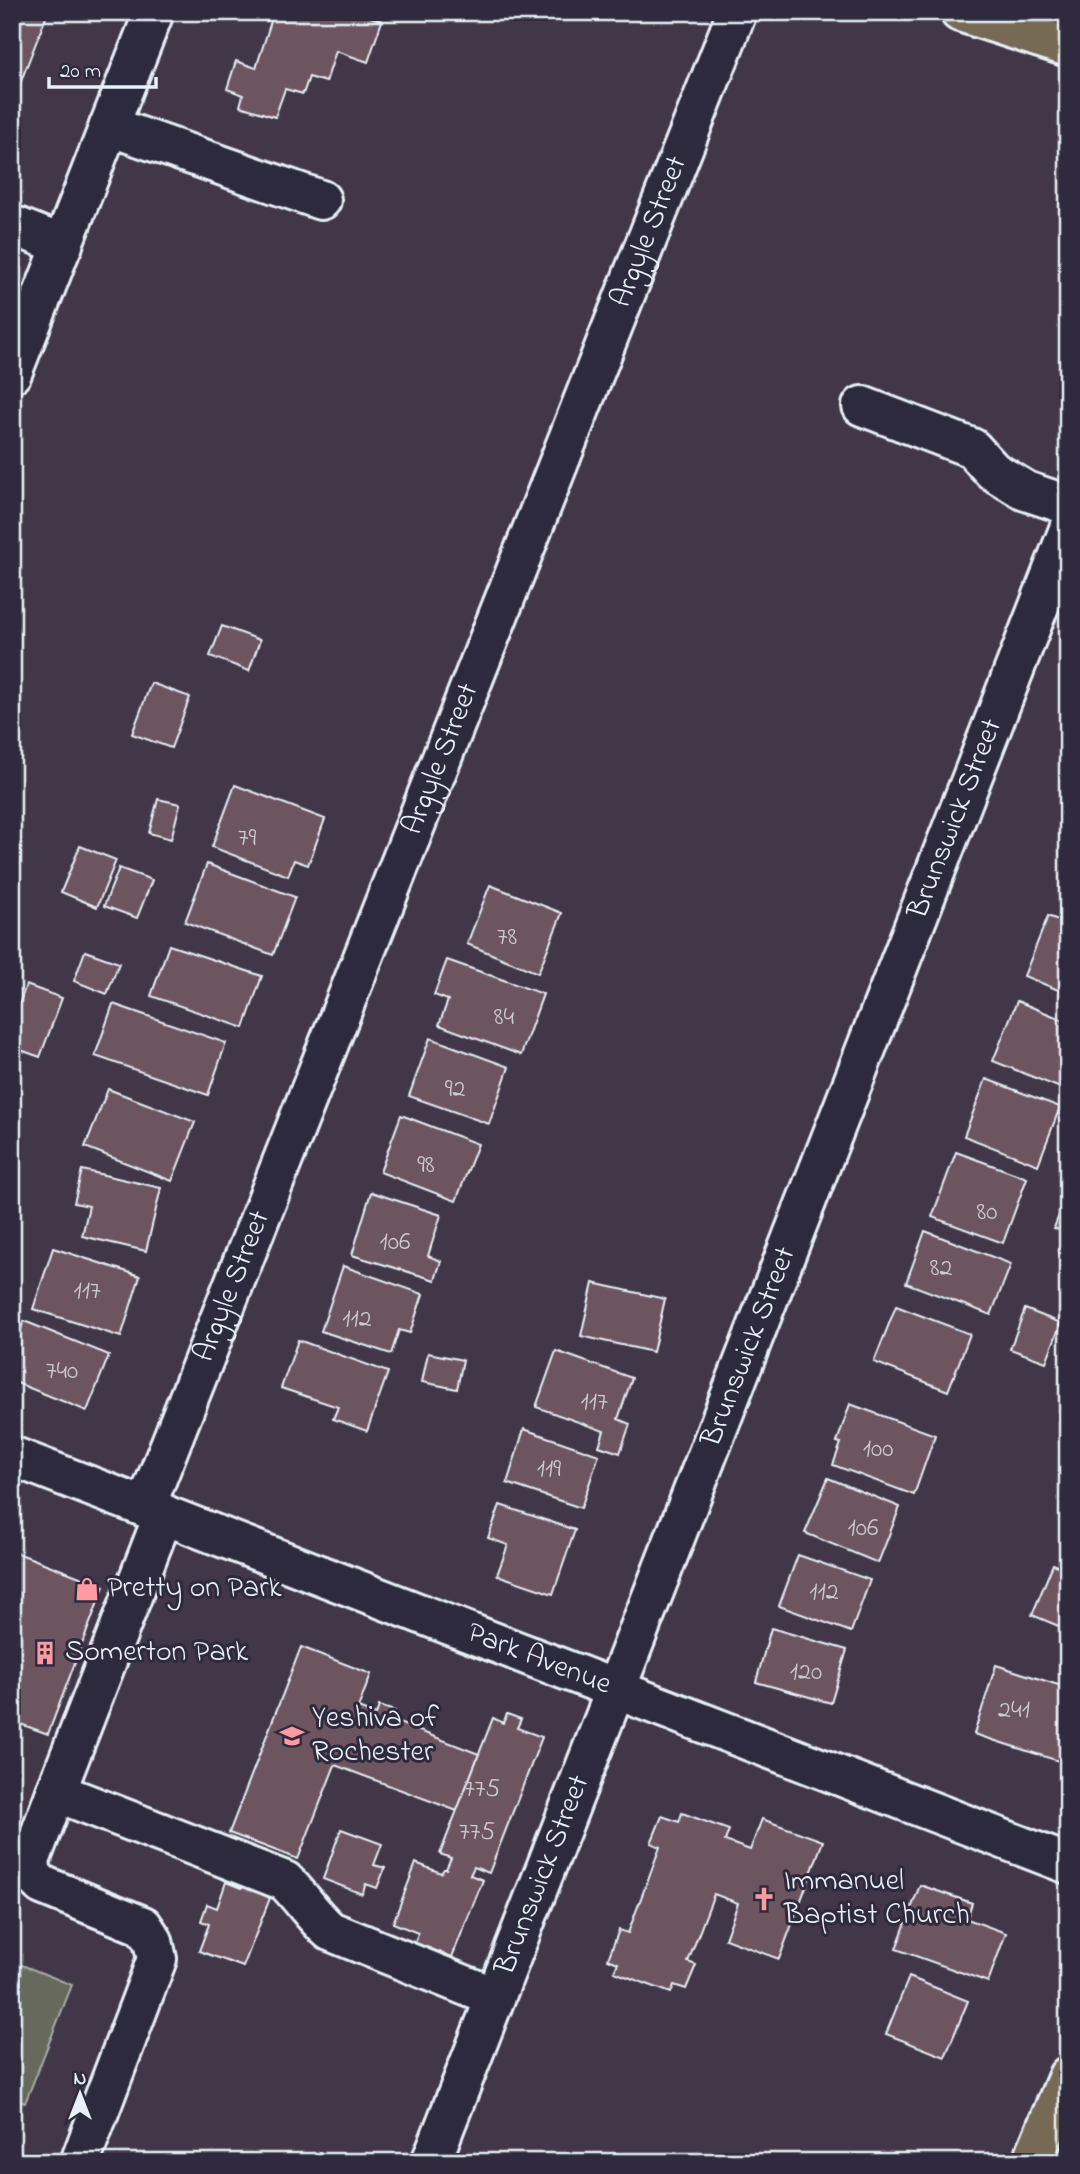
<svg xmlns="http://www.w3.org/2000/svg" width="1080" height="2174" font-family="'Indie Flower',sans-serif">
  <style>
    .green { fill: #66695b; stroke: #a7adaa; stroke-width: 2 }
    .building { fill: #6d5561; stroke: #e8f1f8; stroke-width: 2 }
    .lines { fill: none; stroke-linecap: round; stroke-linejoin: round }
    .minor-casing { stroke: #e8f1f8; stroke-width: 44 }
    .major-casing { stroke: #e8f1f8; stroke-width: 44 }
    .minor { stroke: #2f2a3d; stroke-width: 38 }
    .major { stroke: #766a55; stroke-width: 38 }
    .labels { text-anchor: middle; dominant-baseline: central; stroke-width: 6; stroke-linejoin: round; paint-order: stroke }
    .number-label { font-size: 26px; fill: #c9cad2 }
    .street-label { font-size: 30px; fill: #e8f1f8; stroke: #2f2a3d }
    .poi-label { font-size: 30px; fill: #e8f1f8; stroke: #2f2a3d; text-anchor: start }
  </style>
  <rect width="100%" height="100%" fill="#423748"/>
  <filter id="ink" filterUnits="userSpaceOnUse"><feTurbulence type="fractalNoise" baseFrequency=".0143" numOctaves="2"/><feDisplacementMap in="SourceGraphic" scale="14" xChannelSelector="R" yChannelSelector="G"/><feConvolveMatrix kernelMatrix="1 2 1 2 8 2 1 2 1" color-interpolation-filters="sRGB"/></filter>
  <g filter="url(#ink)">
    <path class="green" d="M 12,1961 L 72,1985 L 25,2103 L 12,2098 Z"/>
    <g class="building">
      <path d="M 12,12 L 48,12 L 12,104 Z"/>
      <path d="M 274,12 L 362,12 L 361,14 L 382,21 L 368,62 L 336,51 L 326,82 L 309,77 L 303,94 L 285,89 L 275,117 L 240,106 L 243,95 L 227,89 L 236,61 L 256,68 Z"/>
      <path d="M 222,626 L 260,640 L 249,671 L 210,656 Z"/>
      <path d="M 151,683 L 190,697 L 171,748 L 132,734 Z"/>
      <path d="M 235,785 L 325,819 L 308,865 L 294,860 L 288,876 L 212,847 Z"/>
      <path d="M 158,799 L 180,804 L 171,839 L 149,833 Z"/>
      <path d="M 80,846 L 116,860 L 97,907 L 61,892 Z"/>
      <path d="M 207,864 L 295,897 L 273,955 L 185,922 Z"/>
      <path d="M 119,868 L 152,880 L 137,918 L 104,906 Z"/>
      <path d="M 490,885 L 562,913 L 538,973 L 467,944 Z"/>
      <path d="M 1048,916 L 1068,924 L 1068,994 L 1024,976 Z"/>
      <path d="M 169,945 L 262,976 L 244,1028 L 151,996 Z"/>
      <path d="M 85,951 L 119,963 L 107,994 L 74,981 Z"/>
      <path d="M 447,960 L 543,994 L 521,1055 L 439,1025 L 448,1000 L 434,995 Z"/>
      <path d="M 26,985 L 62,998 L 40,1057 L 12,1047 L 12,1024 Z"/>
      <path d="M 1017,1001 L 1068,1022 L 1068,1091 L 993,1061 Z"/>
      <path d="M 113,1004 L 226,1043 L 208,1095 L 95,1056 Z"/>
      <path d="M 430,1038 L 509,1067 L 489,1124 L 409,1096 Z"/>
      <path d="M 986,1079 L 1060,1107 L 1038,1165 L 964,1136 Z"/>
      <path d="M 108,1089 L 195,1122 L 172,1181 L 85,1147 Z"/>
      <path d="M 401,1115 L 478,1144 L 456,1201 L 380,1172 Z"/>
      <path d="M 956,1152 L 1027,1178 L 1003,1243 L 932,1217 Z"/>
      <path d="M 82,1170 L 161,1188 L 146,1251 L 82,1236 L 89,1206 L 74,1203 Z"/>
      <path d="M 371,1192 L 441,1215 L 428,1256 L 441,1261 L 435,1280 L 352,1255 Z"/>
      <path d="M 1068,1192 L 1068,1234 L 1054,1228 Z"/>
      <path d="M 925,1231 L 1011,1264 L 991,1315 L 906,1283 Z"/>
      <path d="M 53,1248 L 140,1276 L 121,1337 L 33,1309 Z"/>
      <path d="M 343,1266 L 423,1294 L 410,1333 L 399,1330 L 391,1354 L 321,1331 Z"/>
      <path d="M 593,1283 L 665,1299 L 653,1352 L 581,1336 Z"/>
      <path d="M 896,1306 L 970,1334 L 948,1391 L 874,1362 Z"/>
      <path d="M 1025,1309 L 1061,1323 L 1046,1362 L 1010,1349 Z"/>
      <path d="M 24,1321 L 109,1355 L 87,1411 L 12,1381 L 12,1352 Z"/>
      <path d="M 298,1340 L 388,1372 L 367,1431 L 333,1419 L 338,1407 L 281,1388 Z"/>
      <path d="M 556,1351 L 632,1378 L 618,1419 L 630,1424 L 620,1453 L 599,1446 L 604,1431 L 536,1407 Z"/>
      <path d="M 428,1353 L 463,1360 L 457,1389 L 422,1382 Z"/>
      <path d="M 850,1404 L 935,1435 L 914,1495 L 833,1465 L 841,1443 L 837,1442 Z"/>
      <path d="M 524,1429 L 599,1455 L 581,1508 L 507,1483 Z"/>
      <path d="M 828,1478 L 900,1507 L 878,1563 L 805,1533 Z"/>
      <path d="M 500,1505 L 575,1530 L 553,1594 L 497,1575 L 508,1545 L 488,1538 Z"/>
      <path d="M 12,1551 L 104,1586 L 48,1734 L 12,1721 Z"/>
      <path d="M 798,1555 L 870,1580 L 851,1632 L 779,1606 Z"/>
      <path d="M 1053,1564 L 1068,1570 L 1068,1630 L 1032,1615 Z"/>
      <path d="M 771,1628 L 847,1650 L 831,1703 L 756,1682 Z"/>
      <path d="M 301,1647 L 371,1674 L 358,1708 L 376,1715 L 379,1706 L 395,1711 L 391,1720 L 479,1754 L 457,1811 L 335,1765 L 298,1859 L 229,1833 Z"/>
      <path d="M 996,1665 L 1068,1688 L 1068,1764 L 974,1734 Z"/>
      <path d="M 507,1714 L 521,1719 L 517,1728 L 542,1737 L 489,1873 L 474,1867 L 470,1875 L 483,1880 L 452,1957 L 415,1943 L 418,1933 L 393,1923 L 416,1863 L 441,1873 L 444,1869 L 446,1869 L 451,1858 L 440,1854 L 493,1718 L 503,1723 Z"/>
      <path d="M 682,1813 L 729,1830 L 725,1841 L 750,1850 L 762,1819 L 823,1841 L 779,1959 L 725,1939 L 738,1903 L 714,1894 L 688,1962 L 696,1965 L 686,1989 L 674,1985 L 671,1993 L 614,1972 L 618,1963 L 608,1959 L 619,1930 L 628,1933 L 660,1847 L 651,1843 L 662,1816 L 679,1822 Z"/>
      <path d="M 341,1829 L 382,1844 L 374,1865 L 385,1868 L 377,1888 L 366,1884 L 362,1894 L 323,1879 Z"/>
      <path d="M 226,1882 L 241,1888 L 243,1885 L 270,1898 L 243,1967 L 199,1951 L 209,1924 L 201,1921 L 207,1904 L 217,1908 Z"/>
      <path d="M 920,1885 L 972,1903 L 967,1919 L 1006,1933 L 988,1982 L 896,1949 Z"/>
      <path d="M 909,1977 L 968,2001 L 945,2057 L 886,2034 Z"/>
    </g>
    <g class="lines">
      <g class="minor-casing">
        <g id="minor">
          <path d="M 1038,37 L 1048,12"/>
          <path d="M 109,126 L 321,200"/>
          <path d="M 12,225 L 63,245"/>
          <path d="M 12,373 L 154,12"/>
          <path d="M 862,406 L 972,448 L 993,471 L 1026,491 L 1068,505"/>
          <path id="s1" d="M 12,1456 L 1068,1864"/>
          <path id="s2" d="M 146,1506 L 737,12"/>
          <path d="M 164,1514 L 56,1792 L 285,1881 C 302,1898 312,1915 330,1931 L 494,1997"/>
          <path d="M 56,1792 L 30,1861 L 32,1875 L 42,1885 L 143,1926 L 153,1941 L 157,1959 L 80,2162"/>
          <path id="s3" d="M 431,2162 L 1068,532"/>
        </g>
      </g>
      <g class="major-casing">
        <g id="major">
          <path d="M 960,12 L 1068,47"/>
          <path d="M 1032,2162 L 1068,2076"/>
        </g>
      </g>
      <use href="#minor" class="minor"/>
      <use href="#major" class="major"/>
    </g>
  </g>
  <defs>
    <g id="shop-bare" transform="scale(1.89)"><path d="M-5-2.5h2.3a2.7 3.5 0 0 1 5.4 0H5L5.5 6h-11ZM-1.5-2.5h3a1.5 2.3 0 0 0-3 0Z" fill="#ff9aa2" stroke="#2f2a3d" stroke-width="2.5" paint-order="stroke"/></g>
    <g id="building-bare" transform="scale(1.89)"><path d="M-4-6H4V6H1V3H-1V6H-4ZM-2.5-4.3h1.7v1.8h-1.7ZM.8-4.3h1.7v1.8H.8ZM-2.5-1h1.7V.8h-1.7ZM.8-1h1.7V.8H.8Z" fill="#ff9aa2" stroke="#2f2a3d" stroke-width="2.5" paint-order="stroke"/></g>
    <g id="school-bare" transform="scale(1.89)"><path d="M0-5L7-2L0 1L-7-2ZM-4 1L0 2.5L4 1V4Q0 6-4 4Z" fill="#ff9aa2" stroke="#2f2a3d" stroke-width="2.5" paint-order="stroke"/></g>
    <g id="church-bare" transform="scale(1.89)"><path d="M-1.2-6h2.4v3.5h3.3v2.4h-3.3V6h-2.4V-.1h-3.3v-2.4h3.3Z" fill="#ff9aa2" stroke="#2f2a3d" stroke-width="2.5" paint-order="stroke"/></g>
  </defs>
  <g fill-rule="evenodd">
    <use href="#shop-bare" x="87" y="1589"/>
    <use href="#building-bare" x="45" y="1653"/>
    <use href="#school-bare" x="292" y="1736"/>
    <use href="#church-bare" x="764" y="1899"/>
  </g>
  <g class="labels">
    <g class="number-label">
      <text x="247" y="839">79</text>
      <text x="507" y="938">78</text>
      <text x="504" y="1018">84</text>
      <text x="455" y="1090">92</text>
      <text x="426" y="1166">98</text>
      <text x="987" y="1213">80</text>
      <text x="395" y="1243">106</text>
      <text x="941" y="1269">82</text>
      <text x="87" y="1292">117</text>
      <text x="357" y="1320">112</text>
      <text x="62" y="1372">740</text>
      <text x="594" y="1403">117</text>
      <text x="878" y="1450">100</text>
      <text x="549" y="1470">119</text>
      <text x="863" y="1529">106</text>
      <text x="824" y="1593">112</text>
      <text x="806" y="1673">120</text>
      <text x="1014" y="1711">241</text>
      <text x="482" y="1790">775</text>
      <text x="477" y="1833">775</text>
    </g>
    <g class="street-label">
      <text stroke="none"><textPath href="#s2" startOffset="1370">Argyle Street</textPath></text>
      <text stroke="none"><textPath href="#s2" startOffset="803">Argyle Street</textPath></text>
      <text stroke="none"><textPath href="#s3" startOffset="1442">Brunswick Street</textPath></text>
      <text stroke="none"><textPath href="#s2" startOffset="236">Argyle Street</textPath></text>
      <text stroke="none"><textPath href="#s3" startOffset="875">Brunswick Street</textPath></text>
      <text stroke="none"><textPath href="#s1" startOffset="565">Park Avenue</textPath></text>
      <text stroke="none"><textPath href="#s3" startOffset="308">Brunswick Street</textPath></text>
    </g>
    <g class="poi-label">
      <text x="107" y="1589">Pretty on Park</text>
      <text x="65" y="1653">Somerton Park</text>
      <text x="312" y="1719">Yeshiva of<tspan x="312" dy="34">Rochester</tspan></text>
      <text x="784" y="1882">Immanuel<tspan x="784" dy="34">Baptist Church</tspan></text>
    </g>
  </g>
  <rect width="1080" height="2174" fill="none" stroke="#2f2a3d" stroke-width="42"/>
  <rect x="21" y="21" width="1038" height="2132" fill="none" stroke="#e8f1f8" stroke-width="2.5" filter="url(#ink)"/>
  <g transform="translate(80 2094)" stroke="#2f2a3d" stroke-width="5" paint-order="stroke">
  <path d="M0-5L12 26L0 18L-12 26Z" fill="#e8f1f8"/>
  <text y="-10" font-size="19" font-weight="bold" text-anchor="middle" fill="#e8f1f8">N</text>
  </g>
  <path d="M49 77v10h107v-10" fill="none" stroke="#e8f1f8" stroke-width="3.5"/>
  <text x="60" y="77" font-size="21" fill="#e8f1f8" stroke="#2f2a3d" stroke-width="5" paint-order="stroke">20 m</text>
</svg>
